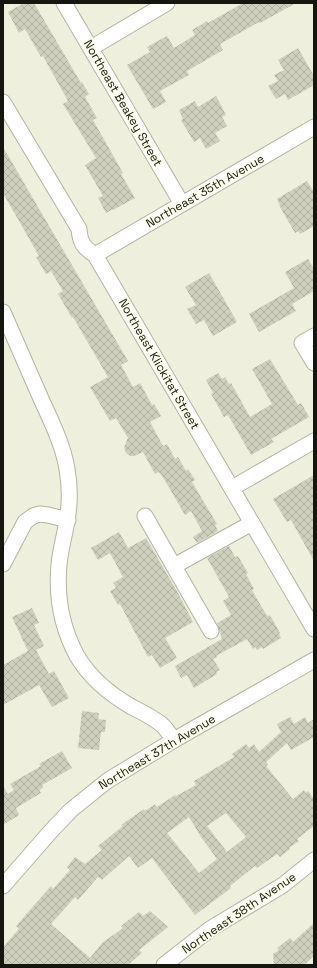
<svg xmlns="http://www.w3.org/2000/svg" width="317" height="968" font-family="'Space Grotesk',sans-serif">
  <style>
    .building { fill: url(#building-cross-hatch); fill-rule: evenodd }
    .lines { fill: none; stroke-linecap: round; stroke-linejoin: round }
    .minor-casing { stroke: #b2b4a1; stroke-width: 17 }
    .minor { stroke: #fff; stroke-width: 15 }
    .labels { text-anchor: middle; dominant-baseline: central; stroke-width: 3.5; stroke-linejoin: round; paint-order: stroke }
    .street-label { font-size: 12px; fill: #15160f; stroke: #fcfdea }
  </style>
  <defs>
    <pattern id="building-cross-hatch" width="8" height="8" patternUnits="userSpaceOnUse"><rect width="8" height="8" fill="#ced0bd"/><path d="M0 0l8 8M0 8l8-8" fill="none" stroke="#b0b2a1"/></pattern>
  </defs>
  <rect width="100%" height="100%" fill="#eef0dd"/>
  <g class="building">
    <path d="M 24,3 L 34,3 L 81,83 L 82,82 L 89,94 L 85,97 L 97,118 L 93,120 L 123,173 L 121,174 L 135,198 L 113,210 L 113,209 L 106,213 L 98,198 L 103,196 L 85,165 L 96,158 L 63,104 L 68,101 L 43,56 L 41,57 L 25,29 L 19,33 L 8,12 Z"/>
    <path d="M 243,3 L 296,3 L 260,23 L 259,22 L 220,44 L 223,50 L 187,71 L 189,75 L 160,91 L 166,102 L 153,109 L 127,65 L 150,52 L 147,47 L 167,36 L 174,48 L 195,35 L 192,30 L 207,21 L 208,23 Z"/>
    <path d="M 298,48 L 314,76 L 314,85 L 288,100 L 285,94 L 276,99 L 268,86 L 278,81 L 274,75 L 284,70 L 278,60 Z"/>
    <path d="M 216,96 L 226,115 L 222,117 L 227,126 L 215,133 L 220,141 L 206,149 L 200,138 L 194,142 L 181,120 L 183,119 L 179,110 L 195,101 L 198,107 Z"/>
    <path d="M 3,147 L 128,361 L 121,365 L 133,387 L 140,383 L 152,405 L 154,404 L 161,416 L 150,422 L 163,446 L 167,444 L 175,459 L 178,457 L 186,471 L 188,469 L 195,480 L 192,482 L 217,524 L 215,525 L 218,531 L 197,543 L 193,537 L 202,531 L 191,511 L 185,515 L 164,479 L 159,472 L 155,474 L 143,452 L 134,456 L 130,456 L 126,453 L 124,447 L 128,438 L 116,418 L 110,421 L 90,387 L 108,377 L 73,317 L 72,318 L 58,294 L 63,291 L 51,271 L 46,274 L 36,257 L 39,256 L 3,193 Z"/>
    <path d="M 307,181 L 314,192 L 314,226 L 300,234 L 298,231 L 295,233 L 279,205 L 280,205 L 277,199 Z"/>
    <path d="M 308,259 L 314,269 L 314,291 L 292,304 L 296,311 L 259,332 L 249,314 L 294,288 L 285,272 Z"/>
    <path d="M 209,273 L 237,322 L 213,336 L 204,320 L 196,324 L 187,309 L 196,305 L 185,287 Z"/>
    <path d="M 270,359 L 298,405 L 301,403 L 309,417 L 271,439 L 274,442 L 251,455 L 228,415 L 224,417 L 211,394 L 213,393 L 206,380 L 218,373 L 222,379 L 225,377 L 229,384 L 231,383 L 250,417 L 272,404 L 252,369 Z"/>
    <path d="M 314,475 L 314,561 L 291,520 L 287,522 L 273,499 Z"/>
    <path d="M 119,532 L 128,548 L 146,538 L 178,593 L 193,622 L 165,638 L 177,658 L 160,668 L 152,655 L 148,657 L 120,604 L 118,605 L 110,591 L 116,588 L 113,583 L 123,577 L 110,553 L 98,560 L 91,548 Z"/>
    <path d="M 229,546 L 235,557 L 238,556 L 248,573 L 246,574 L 254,589 L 252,590 L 267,616 L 270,615 L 280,633 L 279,634 L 281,638 L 263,649 L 262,647 L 257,650 L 256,647 L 253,649 L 247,639 L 216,656 L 217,657 L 213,659 L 220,670 L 216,672 L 217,674 L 194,688 L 187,675 L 181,678 L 175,666 L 222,639 L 217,623 L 231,615 L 223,601 L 229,597 L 207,558 Z"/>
    <path d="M 32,608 L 39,623 L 34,625 L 44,646 L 36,650 L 49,674 L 54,671 L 69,698 L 52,707 L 39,685 L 3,705 L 3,665 L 28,651 L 12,617 Z"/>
    <path d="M 82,711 L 99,713 L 98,719 L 106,720 L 105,732 L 101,732 L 99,750 L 78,748 Z"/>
    <path d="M 290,717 L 294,724 L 305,717 L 308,723 L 314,719 L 314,737 L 291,750 L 287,743 L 266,762 L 268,765 L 266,766 L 293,799 L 304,790 L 305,793 L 308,791 L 314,799 L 314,826 L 297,839 L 299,841 L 289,848 L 290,849 L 280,857 L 277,854 L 257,868 L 255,866 L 230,886 L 231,888 L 195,915 L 152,858 L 138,868 L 129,856 L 102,880 L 98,877 L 78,900 L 75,897 L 51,924 L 90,958 L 102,943 L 123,928 L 121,926 L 139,912 L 143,916 L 150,911 L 168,927 L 139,950 L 142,953 L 128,965 L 3,965 L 3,947 L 19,929 L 16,926 L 51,886 L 53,889 L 70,870 L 67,867 L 75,857 L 85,864 L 102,850 L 98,846 L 123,826 L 121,825 L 144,809 L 145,811 L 155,804 L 157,807 L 175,795 L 176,796 L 196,785 L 194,781 L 234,757 L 232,754 L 246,744 L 249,748 L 254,744 L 259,752 L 281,732 L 277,724 ZM 226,813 L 246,837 L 227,852 L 207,826 ZM 189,817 L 201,837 L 217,859 L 199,873 L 167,833 Z"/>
    <path d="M 62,751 L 72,768 L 42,785 L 43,788 L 39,790 L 41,793 L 16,808 L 19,815 L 3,825 L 3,786 L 8,794 L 14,790 L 10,784 L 41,766 L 39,764 Z"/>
    <path d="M 314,923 L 314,956 L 304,965 L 274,965 L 273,954 L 279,950 L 277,948 L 290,938 L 293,942 Z"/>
  </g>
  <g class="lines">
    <g class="minor-casing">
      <g id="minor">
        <path d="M 64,3 L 182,204"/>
        <path d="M 91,48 L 167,3"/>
        <path d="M 3,102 L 79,229 C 80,243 84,248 95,255 L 314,629"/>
        <path d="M 95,255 L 314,127"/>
        <path d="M 3,312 C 16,342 29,371 42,401 C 52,423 63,445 67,469 C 70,486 70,504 67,520 C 65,535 60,550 59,565 C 56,597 62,628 77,656 C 90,678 111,695 132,707 C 142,712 152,717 161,724 C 166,728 170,735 174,740"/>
        <path d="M 314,336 L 302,343 L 314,363"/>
        <path d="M 232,488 L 314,441"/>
        <path d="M 145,516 L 211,631"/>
        <path d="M 3,564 L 25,522 L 33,516 L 40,514 L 48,515 L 68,520"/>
        <path d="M 174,566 L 252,523"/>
        <path d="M 3,886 L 51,831 L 71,810 L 107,781 L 174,740 L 314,660"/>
        <path d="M 164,965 L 210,929 L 283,885 L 314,860"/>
      </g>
    </g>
    <use href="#minor" class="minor"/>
  </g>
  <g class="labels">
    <g class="street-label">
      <text transform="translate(123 103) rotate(60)">Northeast Beakey Street</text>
      <text transform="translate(205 191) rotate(-30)">Northeast 35th Avenue</text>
      <text transform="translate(159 364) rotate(60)">Northeast Klickitat Street</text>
      <text transform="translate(157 752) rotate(-31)">Northeast 37th Avenue</text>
      <text transform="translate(239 913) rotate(-34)">Northeast 38th Avenue</text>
    </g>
  </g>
  <rect width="317" height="968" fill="none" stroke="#15160f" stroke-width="8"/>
</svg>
